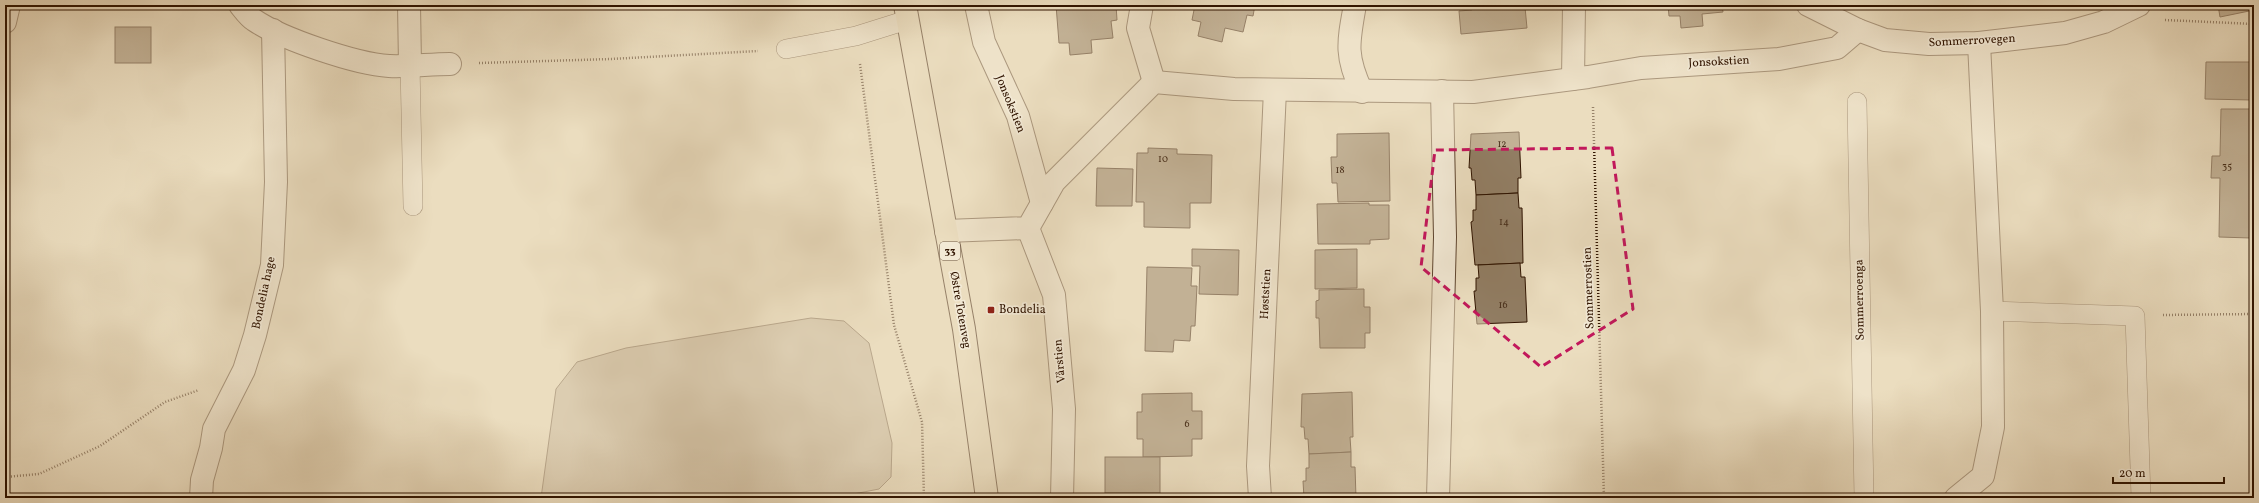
<svg xmlns="http://www.w3.org/2000/svg" width="2259" height="503" font-family="Vollkorn,serif">
  <style>
    .green { fill: #cbbb9f; stroke: #7e6850 }
    .building { fill: #917d63; stroke: #301400 }
    .lines { fill: none; stroke-linecap: round; stroke-linejoin: round }
    .service-casing { stroke: #5f4630; stroke-width: 20 }
    .minor-casing { stroke: #5f4630; stroke-width: 24 }
    .primary-casing { stroke: #301400; stroke-width: 24 }
    .path { stroke: #301400; stroke-width: 2.5; stroke-dasharray: 1 2; stroke-linecap: butt }
    .service { stroke: #f2e9d5; stroke-width: 19 }
    .minor { stroke: #f2e9d5; stroke-width: 22 }
    .primary { stroke: #ebddbf; stroke-width: 22 }
    .marked { fill: none; stroke: #c2185b; stroke-width: 3; stroke-dasharray: 8 5; stroke-linejoin: round }
    .poi-dot { fill: #8f2418; stroke: #f2e9d5; stroke-width: 1.5 }
    .labels { text-anchor: middle; dominant-baseline: central; stroke-width: 3.5; stroke-linejoin: round; paint-order: stroke }
    .number-label { font-size: 10px; fill: #482e19 }
    .shield { fill: #f2e9d5; stroke: #6a5440; stroke-width: 1 }
    .shield-label { font-size: 11px; font-weight: bold; fill: #301400 }
    .street-label { font-size: 12px; fill: #301400; stroke: #f2e9d5 }
    .poi-label { font-size: 12px; fill: #301400; stroke: #f2e9d5; text-anchor: start }
  </style>
  <rect width="100%" height="100%" fill="#ebddbf"/>
  <filter id="stains"><feTurbulence type="fractalNoise" baseFrequency=".005" numOctaves="4"/><feColorMatrix values="0 0 0 0 .2 0 0 0 0 .09 0 0 0 0 .02 0 0 0 .5 -.17"/></filter>
  <radialGradient id="worn" r=".72"><stop offset=".6" stop-color="#630" stop-opacity="0"/><stop offset="1" stop-color="#630" stop-opacity=".3"/></radialGradient>
  <path class="green" d="M 811,318 L 844,321 L 869,343 L 892,443 L 891,477 L 879,489 L 833,498 L 541,498 L 556,389 L 577,362 L 626,348 Z"/>
  <g class="building">
    <path d="M 1056,5 L 1116,5 L 1117,20 L 1111,21 L 1113,38 L 1091,40 L 1092,53 L 1070,55 L 1069,43 L 1059,43 Z"/>
    <path d="M 1195,5 L 1255,5 L 1253,16 L 1247,15 L 1243,32 L 1225,28 L 1222,42 L 1198,36 L 1201,22 L 1192,20 Z"/>
    <path d="M 1472,5 L 1531,5 L 1525,7 L 1527,28 L 1461,34 L 1459,11 L 1472,10 Z"/>
    <path d="M 1668,5 L 1722,5 L 1723,12 L 1702,14 L 1703,26 L 1681,28 L 1680,16 L 1669,16 Z"/>
    <path d="M 2218,5 L 2254,5 L 2254,10 L 2220,17 Z"/>
    <rect x="115" y="27" width="36" height="36"/>
    <path d="M 2206,62 L 2252,62 L 2252,100 L 2205,99 Z"/>
    <path d="M 2221,109 L 2254,109 L 2254,215 L 2251,215 L 2251,238 L 2219,237 L 2220,178 L 2211,178 L 2212,156 L 2220,156 Z"/>
    <path d="M 1519,132 L 1521,178 L 1518,178 L 1518,193 L 1476,195 L 1475,180 L 1472,180 L 1471,168 L 1469,168 L 1471,134 Z"/>
    <path d="M 1389,133 L 1390,201 L 1338,202 L 1337,183 L 1332,183 L 1331,157 L 1337,157 L 1337,134 Z"/>
    <path d="M 1148,148 L 1177,149 L 1177,154 L 1212,155 L 1211,203 L 1190,203 L 1190,228 L 1144,227 L 1144,202 L 1136,202 L 1137,153 L 1148,153 Z"/>
    <path d="M 1097,168 L 1133,169 L 1132,206 L 1096,206 Z"/>
    <path d="M 1518,193 L 1519,208 L 1522,208 L 1523,263 L 1475,265 L 1471,222 L 1473,221 L 1473,210 L 1476,210 L 1476,195 Z"/>
    <path d="M 1369,203 L 1369,205 L 1389,205 L 1389,239 L 1370,240 L 1370,244 L 1318,244 L 1317,204 Z"/>
    <path d="M 1192,249 L 1239,250 L 1238,295 L 1199,294 L 1200,266 L 1192,266 Z"/>
    <path d="M 1357,249 L 1357,288 L 1315,289 L 1315,250 Z"/>
    <path d="M 1520,263 L 1521,277 L 1525,277 L 1527,322 L 1477,324 L 1474,291 L 1476,291 L 1476,278 L 1479,278 L 1478,265 Z"/>
    <path d="M 1147,267 L 1192,268 L 1191,286 L 1197,286 L 1195,326 L 1191,326 L 1190,341 L 1174,340 L 1173,352 L 1145,351 Z"/>
    <path d="M 1364,289 L 1364,307 L 1370,307 L 1370,333 L 1365,333 L 1365,348 L 1320,348 L 1319,318 L 1316,318 L 1316,301 L 1319,300 L 1319,290 Z"/>
    <path d="M 1352,392 L 1353,437 L 1350,437 L 1351,452 L 1309,454 L 1308,439 L 1305,439 L 1304,427 L 1301,427 L 1302,394 Z"/>
    <path d="M 1192,393 L 1192,411 L 1202,411 L 1202,439 L 1192,439 L 1192,456 L 1143,457 L 1143,439 L 1137,439 L 1137,412 L 1142,412 L 1142,394 Z"/>
    <path d="M 1351,452 L 1351,467 L 1355,467 L 1356,498 L 1304,498 L 1303,481 L 1306,481 L 1306,468 L 1309,468 L 1309,454 Z"/>
    <rect x="1105" y="457" width="55" height="36"/>
  </g>
  <g class="lines">
    <g class="service-casing">
      <g id="service">
        <path d="M 786,49 L 856,36 L 907,20"/>
        <path d="M 410,65 L 413,206"/>
        <path d="M 1857,102 L 1864,498"/>
        <path d="M 1992,311 L 2135,316 L 2141,498"/>
      </g>
    </g>
    <g class="minor-casing">
      <g id="minor">
        <path d="M 240,5 C 244,10 249,17 254,20 C 282,39 356,64 389,66 C 409,67 430,64 450,64"/>
        <path d="M 409,5 L 410,65"/>
        <path d="M 976,5 L 984,42 L 1018,116 L 1042,203"/>
        <path d="M 1142,5 L 1138,28 L 1154,82"/>
        <path d="M 1355,5 C 1348,43 1345,56 1362,92"/>
        <path d="M 1808,5 L 1858,30 L 1885,40 L 1929,44 L 1979,43 L 2065,33 L 2104,22 L 2139,5"/>
        <path d="M 5,22 L 9,5"/>
        <path d="M 1573,79 L 1574,5"/>
        <path d="M 1028,228 L 1054,295 L 1064,409 L 1062,498"/>
        <path d="M 946,231 L 1028,228 L 1054,182 L 1154,82 L 1234,89 L 1473,92 L 1588,77 L 1641,68 L 1779,59 L 1837,48 L 1858,30"/>
        <path d="M 201,498 L 202,480 L 211,448 L 214,429 L 244,370 L 255,335 L 272,265 L 276,182 L 273,30"/>
        <path d="M 1260,498 L 1258,466 L 1275,90"/>
        <path d="M 1438,498 L 1445,237 L 1442,91"/>
        <path d="M 1956,498 L 1983,476 L 1993,427 L 1992,311 L 1979,43"/>
      </g>
    </g>
    <g class="primary-casing">
      <path id="primary" d="M 905,5 L 964,329 L 987,498"/>
    </g>
    <g class="path">
      <path d="M 2165,20 L 2254,24"/>
      <path d="M 479,63 L 611,59 L 758,51"/>
      <path d="M 860,64 L 894,325 L 922,422 L 924,498"/>
      <path d="M 1593,107 L 1604,498"/>
      <path d="M 2163,315 L 2254,314"/>
      <path d="M 5,477 L 39,474 L 100,446 L 165,402 L 199,390"/>
    </g>
    <use href="#service" class="service"/>
    <use href="#minor" class="minor"/>
    <use href="#primary" class="primary"/>
  </g>
  <path d="M0 0H2259V503H0ZM 1612,148 L 1633,309 L 1541,367 L 1421,267 L 1435,150 Z" fill="#ebddbf" fill-opacity=".55" fill-rule="evenodd"/>
  <path class="marked" d="M 1612,148 L 1633,309 L 1541,367 L 1421,267 L 1435,150 Z"/>
  <rect class="poi-dot" x="987" y="306" width="8" height="8" rx="2"/>
  <g class="labels">
    <g class="number-label">
      <text x="1502" y="144">12</text>
      <text x="1163" y="159">10</text>
      <text x="2227" y="166">35</text>
      <text x="1340" y="170">18</text>
      <text x="1504" y="222">14</text>
      <text x="1503" y="305">16</text>
      <text x="1187" y="424">6</text>
    </g>
    <rect class="shield" x="940" y="242" width="20" height="18" rx="3"/>
    <g class="shield-label">
      <text x="950" y="251">33</text>
    </g>
    <g class="street-label">
      <text transform="translate(1972 41) rotate(-3)">Sommerrovegen</text>
      <text transform="translate(1719 62) rotate(-3)">Jonsokstien</text>
      <text transform="translate(1010 104) rotate(68)">Jonsokstien</text>
      <text transform="translate(1589 288) rotate(-92)">Sommerrostien</text>
      <text transform="translate(264 293) rotate(-78)">Bondelia hage</text>
      <text transform="translate(1266 294) rotate(-87)">Høststien</text>
      <text transform="translate(1860 300) rotate(-91)">Sommerroenga</text>
      <text transform="translate(960 310) rotate(80)">Østre Totenveg</text>
      <text transform="translate(1060 361) rotate(-95)">Vårstien</text>
    </g>
    <g class="poi-label">
      <text x="999" y="310">Bondelia</text>
    </g>
  </g>
  <rect width="2259" height="503" fill="none" stroke="#ebddbf" stroke-width="20"/>
  <rect x="6" y="6" width="2247" height="491" fill="none" stroke="#301400" stroke-width="2"/>
  <rect x="10" y="10" width="2239" height="483" fill="none" stroke="#301400"/>
  <path d="M2113 477v6h111v-6" fill="none" stroke="#301400" stroke-width="2"/>
  <text x="2119" y="477" font-size="12" fill="#301400" stroke="#f2e9d5" stroke-width="3" paint-order="stroke">20 m</text>
  <rect width="100%" height="100%" filter="url(#stains)"/>
  <rect width="100%" height="100%" fill="url(#worn)"/>
</svg>
